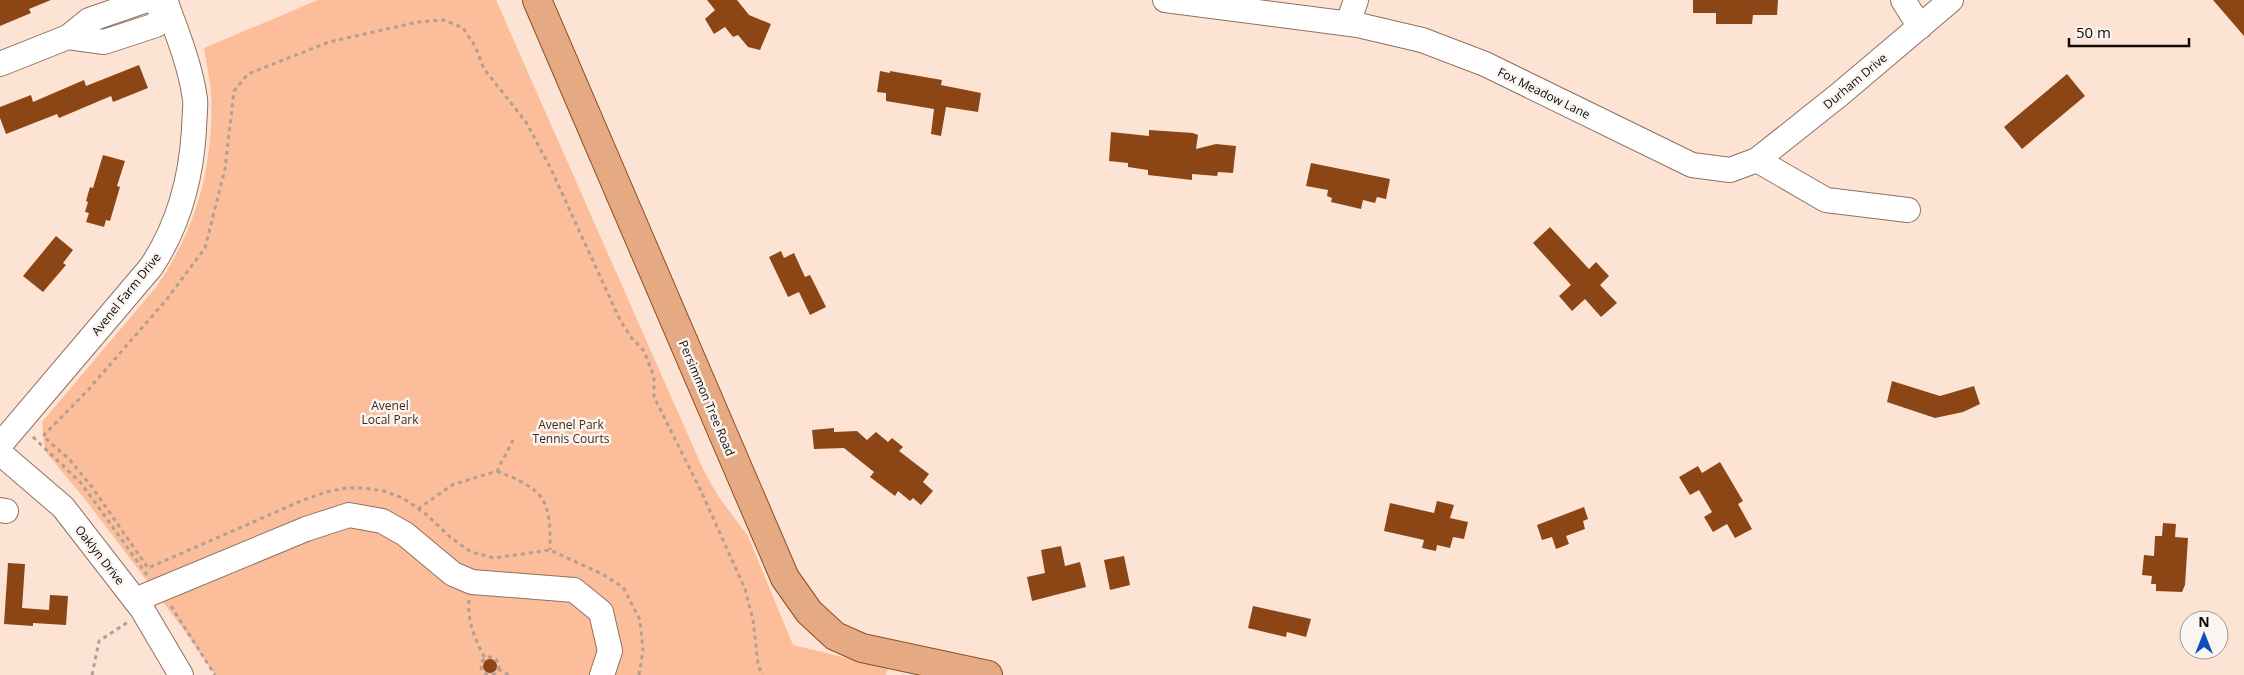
<svg xmlns="http://www.w3.org/2000/svg" width="2244" height="675" font-family="'Open Sans',sans-serif">
  <style>
    .green { fill: #fbbd9a }
    .building { fill: #8c4615 }
    .lines { fill: none; stroke-linecap: round; stroke-linejoin: round }
    .minor-casing { stroke: #8e7161; stroke-width: 26 }
    .major-casing { stroke: #904d21; stroke-width: 30 }
    .path { stroke: #b39e92; stroke-width: 3; stroke-dasharray: 4 4; stroke-linecap: butt }
    .minor { stroke: #fff; stroke-width: 24 }
    .major { stroke: #e5aa83; stroke-width: 28 }
    .labels { text-anchor: middle; dominant-baseline: central; stroke-width: 5; stroke-linejoin: round; paint-order: stroke }
    .street-label { font-size: 12px; fill: #130904; stroke: #fbf5f1 }
    .park-label { font-size: 12px; fill: #462713; stroke: #fbf5f1 }
  </style>
  <rect width="100%" height="100%" fill="#fde3d4"/>
  <path class="green" d="M 318,0 L 496,0 L 703,469 L 718,496 L 748,536 L 793,645 L 888,668 L 886,675 L 215,675 L 185,631 L 84,498 L 45,451 L 42,422 L 157,286 C 197,227 214,165 211,93 C 210,78 206,63 204,48 Z"/>
  <g class="building">
    <path d="M 0,0 L 51,0 L 29,9 L 31,13 L 0,26 Z"/>
    <path d="M 707,0 L 737,0 L 749,15 L 771,24 L 760,50 L 748,47 L 738,35 L 733,37 L 725,27 L 714,34 L 705,19 L 715,10 Z"/>
    <path d="M 1693,0 L 1778,0 L 1777,15 L 1753,15 L 1752,24 L 1716,24 L 1716,13 L 1693,13 Z"/>
    <path d="M 2213,0 L 2244,0 L 2244,36 Z"/>
    <path d="M 139,65 L 148,88 L 113,102 L 111,96 L 59,118 L 57,114 L 6,134 L 0,118 L 0,107 L 31,95 L 33,102 L 84,80 L 86,86 Z"/>
    <path d="M 880,71 L 890,73 L 890,71 L 942,80 L 941,85 L 981,93 L 978,112 L 946,107 L 941,136 L 931,134 L 934,109 L 886,101 L 886,93 L 877,92 Z"/>
    <path d="M 2067,74 L 2085,96 L 2022,149 L 2004,127 Z"/>
    <path d="M 1149,130 L 1193,133 L 1198,135 L 1196,149 L 1216,144 L 1236,146 L 1233,173 L 1218,172 L 1217,176 L 1192,174 L 1192,180 L 1148,175 L 1148,170 L 1128,167 L 1128,163 L 1109,161 L 1111,132 L 1149,136 Z"/>
    <path d="M 103,155 L 125,161 L 117,186 L 120,187 L 110,221 L 106,220 L 104,227 L 86,222 L 89,213 L 85,212 L 88,202 L 86,201 L 90,187 L 93,188 Z"/>
    <path d="M 1311,163 L 1390,179 L 1386,199 L 1377,197 L 1375,203 L 1363,200 L 1361,209 L 1331,202 L 1332,198 L 1327,196 L 1328,190 L 1306,186 Z"/>
    <path d="M 1550,227 L 1589,269 L 1596,262 L 1609,276 L 1600,285 L 1617,303 L 1601,317 L 1585,299 L 1572,311 L 1559,296 L 1571,285 L 1533,243 Z"/>
    <path d="M 56,236 L 73,250 L 63,263 L 66,265 L 43,292 L 23,276 Z"/>
    <path d="M 781,251 L 784,258 L 794,253 L 805,277 L 810,275 L 826,307 L 810,315 L 799,292 L 788,297 L 769,257 Z"/>
    <path d="M 1892,381 L 1940,396 L 1974,386 L 1980,404 L 1963,412 L 1935,418 L 1887,402 Z"/>
    <path d="M 834,428 L 834,432 L 857,431 L 867,440 L 876,432 L 888,442 L 892,438 L 903,447 L 899,451 L 929,474 L 923,482 L 933,491 L 921,505 L 913,498 L 910,501 L 898,491 L 895,496 L 870,477 L 874,472 L 844,448 L 814,449 L 812,430 Z"/>
    <path d="M 1720,462 L 1743,501 L 1738,504 L 1752,529 L 1735,538 L 1727,524 L 1713,532 L 1704,517 L 1712,512 L 1699,490 L 1690,495 L 1679,477 L 1698,466 L 1702,473 Z"/>
    <path d="M 1437,501 L 1454,505 L 1450,518 L 1468,522 L 1464,539 L 1453,537 L 1450,548 L 1437,545 L 1436,551 L 1422,548 L 1424,540 L 1384,531 L 1390,503 L 1434,513 Z"/>
    <path d="M 1584,507 L 1588,519 L 1583,521 L 1585,529 L 1566,536 L 1569,544 L 1556,549 L 1552,537 L 1542,540 L 1537,525 Z"/>
    <path d="M 2163,523 L 2176,524 L 2175,537 L 2188,538 L 2185,585 L 2182,592 L 2156,591 L 2156,584 L 2151,584 L 2152,576 L 2142,575 L 2144,555 L 2154,556 L 2155,536 L 2162,536 Z"/>
    <path d="M 1061,546 L 1065,566 L 1080,562 L 1086,587 L 1032,601 L 1027,577 L 1045,573 L 1041,550 Z"/>
    <path d="M 1124,556 L 1130,585 L 1110,590 L 1104,560 Z"/>
    <path d="M 8,563 L 25,564 L 22,608 L 49,610 L 50,595 L 68,596 L 66,625 L 33,623 L 33,626 L 4,624 Z"/>
    <path d="M 1253,606 L 1311,619 L 1306,637 L 1287,632 L 1286,637 L 1248,628 Z"/>
    <circle cx="490" cy="666" r="7"/>
  </g>
  <g class="lines">
    <g class="minor-casing">
      <g id="minor">
        <path d="M 1165,0 L 1358,25 L 1422,40 L 1485,64 L 1692,165 L 1730,170 L 1757,160 L 1826,200 L 1908,210"/>
        <path d="M 1903,0 L 1920,27"/>
        <path d="M 1348,23 L 1356,0"/>
        <path d="M 0,64 L 68,37 L 89,20 L 147,0 L 167,5 L 156,25 L 104,42 L 68,37"/>
        <path d="M 1757,160 L 1840,94 L 1951,0"/>
        <path d="M 0,445 L 151,267 C 179,225 191,179 194,130 C 194,120 196,109 195,99 C 190,64 177,33 165,0"/>
        <path d="M 0,453 L 63,507 L 142,609 L 181,675"/>
        <path d="M 0,510 L 6,511"/>
        <path d="M 135,600 L 306,529 L 349,515 L 382,521 L 405,534 L 453,574 L 472,582 L 574,590 L 601,612 L 610,651 L 602,675"/>
      </g>
    </g>
    <g class="major-casing">
      <path id="major" d="M 537,0 L 785,578 L 809,612 L 835,636 L 862,648 L 988,675"/>
    </g>
    <g class="path">
      <path d="M 33,437 L 81,483 L 147,575"/>
      <path d="M 497,471 C 545,490 551,499 550,550"/>
      <path d="M 418,509 L 452,485 L 497,471 L 513,440"/>
      <path d="M 469,600 C 467,621 475,640 485,658"/>
      <path d="M 171,606 L 215,675"/>
      <circle cx="490" cy="666" r="9"/>
      <path d="M 498,669 L 509,675"/>
      <path d="M 92,675 L 99,641 L 128,622"/>
      <path d="M 639,675 L 643,651 L 640,620 L 623,587 L 602,574 L 550,550 L 494,558 L 471,552 L 450,537 L 427,515 L 403,498 L 384,491 L 363,488 L 346,488 L 326,492 L 301,501 L 148,568 L 92,487 L 70,460 L 43,436 L 88,390 L 167,299 L 205,248 L 225,169 L 234,91 L 248,74 L 329,42 L 418,22 L 443,20 L 454,24 L 463,28 L 475,46 L 484,69 L 526,122 L 551,169 L 620,320 L 631,337 L 644,351 L 654,377 L 654,397 L 701,491 L 745,589 L 753,620 L 758,664 L 762,675"/>
    </g>
    <use href="#minor" class="minor"/>
    <use href="#major" class="major"/>
  </g>
  <g class="labels">
    <g class="street-label">
      <text transform="translate(1855 81) rotate(-40)">Durham Drive</text>
      <text transform="translate(1544 93) rotate(26)">Fox Meadow Lane</text>
      <text transform="translate(126 294) rotate(-51)">Avenel Farm Drive</text>
      <text transform="translate(707 398) rotate(67)">Persimmon Tree Road</text>
      <text transform="translate(100 555) rotate(52)">Oaklyn Drive</text>
    </g>
    <g class="park-label">
      <text x="390" y="405">Avenel<tspan x="390" dy="14">Local Park</tspan></text>
      <text x="571" y="424">Avenel Park<tspan x="571" dy="14">Tennis Courts</tspan></text>
    </g>
  </g>
  <g transform="translate(2204 635)"><circle r="24" fill="#fbf5f1" stroke="#9e9792"/>
  <path d="M0-4L9 19L0 12L-9 19Z" fill="#0d4eb9"/>
  <text y="-8" font-size="14" font-weight="bold" text-anchor="middle" fill="#130904">N</text>
  </g>
  <path d="M2069 38v8h120v-8" fill="none" stroke="#130904" stroke-width="2.5"/>
  <text x="2076" y="38" font-size="15" fill="#130904" stroke="#fbf5f1" stroke-width="4" paint-order="stroke">50 m</text>
</svg>
